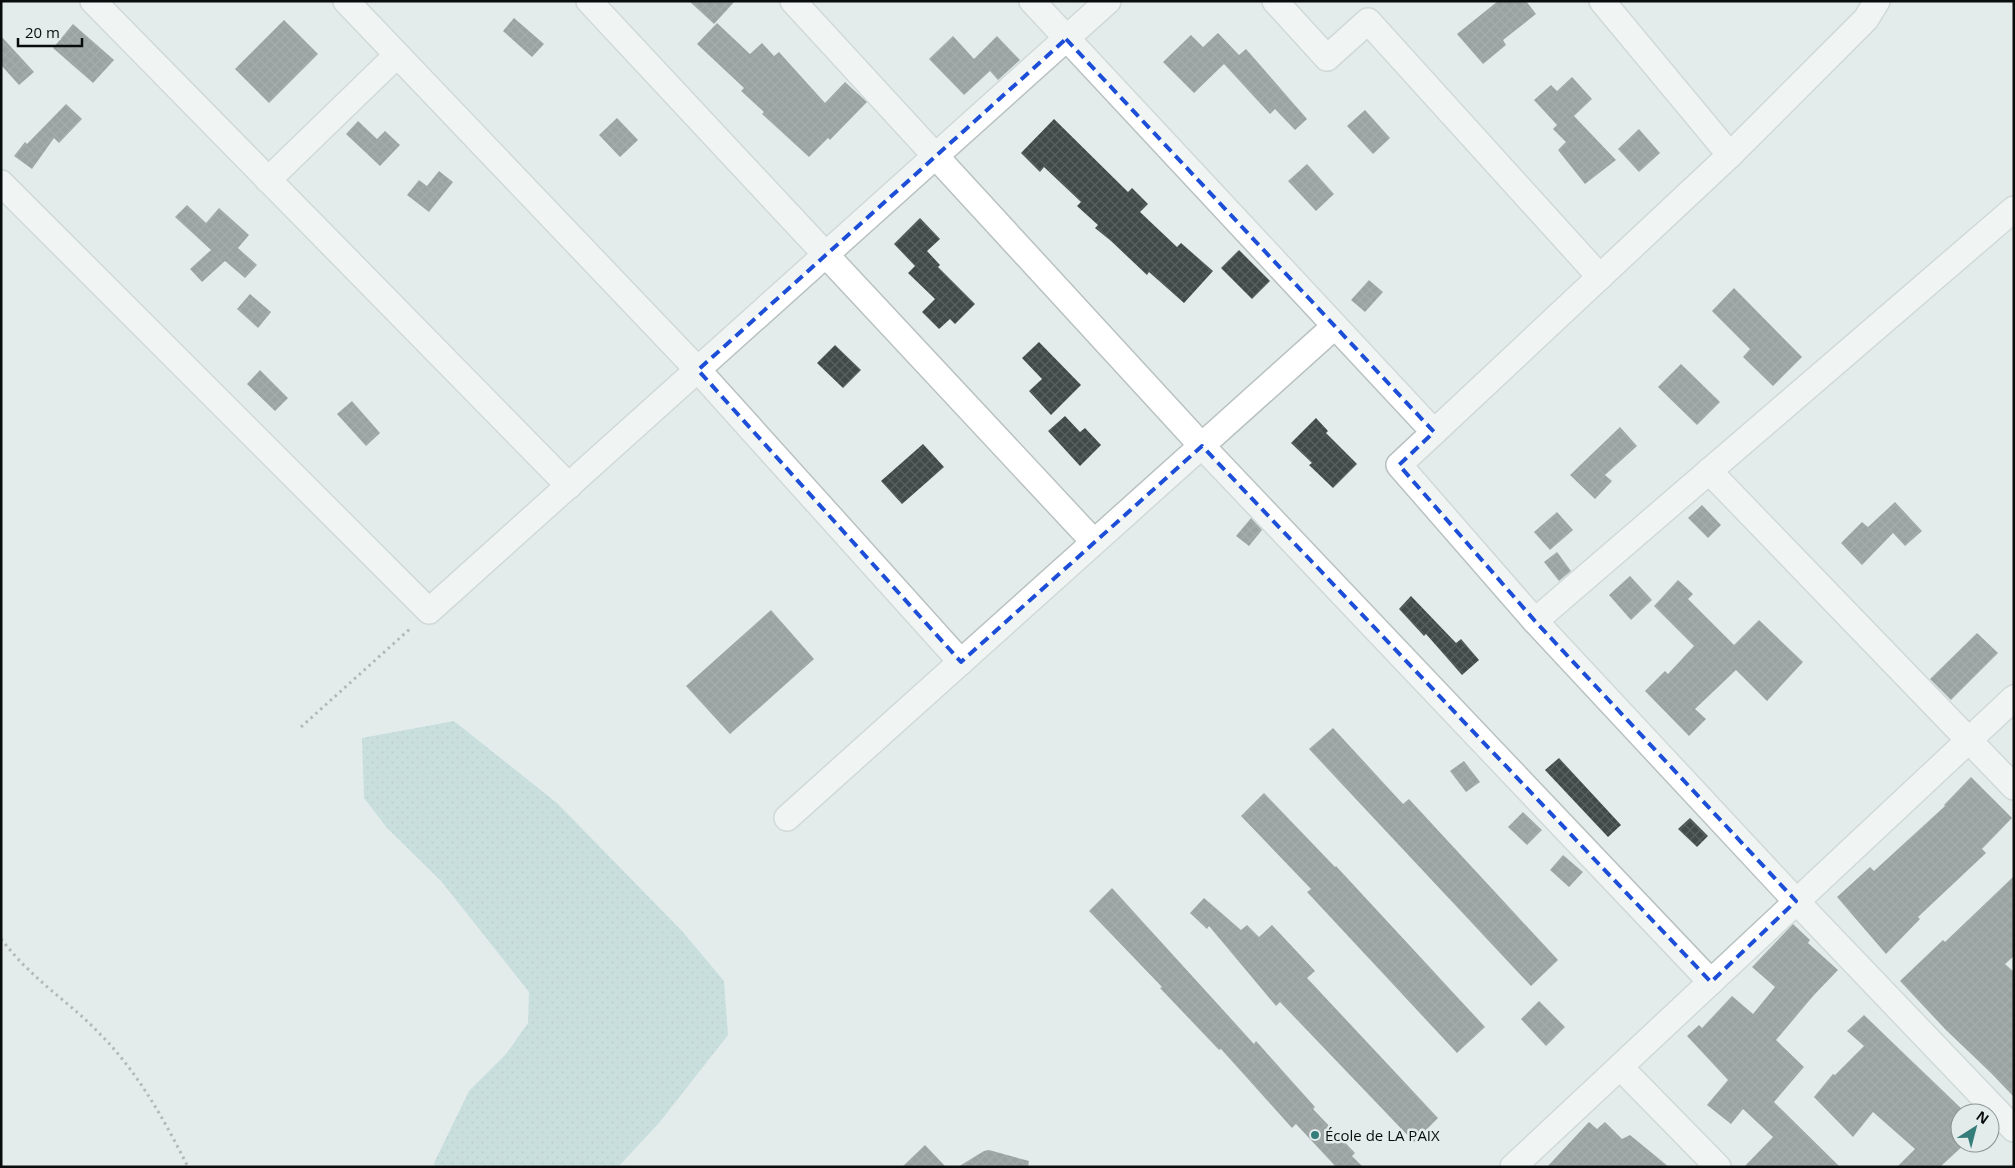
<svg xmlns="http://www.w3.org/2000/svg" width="2015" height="1168" font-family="'Open Sans',sans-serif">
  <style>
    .grass { fill: url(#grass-dots) }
    .building { fill: url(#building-cross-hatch) }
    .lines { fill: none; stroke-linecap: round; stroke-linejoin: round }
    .minor-casing { stroke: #b9c2c1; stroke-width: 28 }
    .path { stroke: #757b7a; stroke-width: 3; stroke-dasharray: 2.5 4; stroke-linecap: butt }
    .minor { stroke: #fff; stroke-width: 25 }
    .marked { fill: none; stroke: #1d4ed8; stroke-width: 4; stroke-dasharray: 10 6; stroke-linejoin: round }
    .poi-dot { fill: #357d7a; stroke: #e3eceb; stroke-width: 2 }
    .labels { text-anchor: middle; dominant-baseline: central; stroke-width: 5; stroke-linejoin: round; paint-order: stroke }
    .poi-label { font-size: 15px; fill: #090c0c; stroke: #e3eceb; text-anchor: start }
  </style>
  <defs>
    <pattern id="grass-dots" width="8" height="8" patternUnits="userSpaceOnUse" patternTransform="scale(1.25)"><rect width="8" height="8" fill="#a8cfcd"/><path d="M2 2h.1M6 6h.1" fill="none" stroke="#8fb1af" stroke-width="1.8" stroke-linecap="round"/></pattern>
    <pattern id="building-cross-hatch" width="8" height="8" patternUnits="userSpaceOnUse" patternTransform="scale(1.25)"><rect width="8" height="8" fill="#424a49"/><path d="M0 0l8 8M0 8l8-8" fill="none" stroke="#59605f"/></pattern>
  </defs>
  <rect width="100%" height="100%" fill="#e3eceb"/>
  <path class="grass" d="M 454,721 L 557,803 L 682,931 L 724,981 L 728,1035 L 659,1123 L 618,1167 L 435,1167 L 434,1163 L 469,1091 L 506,1054 L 528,1023 L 529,992 L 441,881 L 387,828 L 364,798 L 362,738 Z"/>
  <g class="building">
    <path d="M 689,1 L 735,1 L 714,24 Z"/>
    <path d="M 1498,1 L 1526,1 L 1536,14 L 1503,40 L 1506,45 L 1483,64 L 1457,34 Z"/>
    <path d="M 514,18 L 544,44 L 532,57 L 503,31 Z"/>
    <path d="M 284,20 L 318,54 L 269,103 L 235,69 Z"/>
    <path d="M 717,23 L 750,54 L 762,43 L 774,56 L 779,52 L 825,103 L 845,82 L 867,102 L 830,140 L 828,138 L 809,157 L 762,114 L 764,112 L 741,91 L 744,88 L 697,44 Z"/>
    <path d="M 73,24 L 114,60 L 93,83 L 53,48 Z"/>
    <path d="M 1218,33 L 1239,55 L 1246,49 L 1307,119 L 1295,130 L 1275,109 L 1270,114 L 1224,64 L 1194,93 L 1163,62 L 1191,35 L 1203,47 Z"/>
    <path d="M 1,36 L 34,72 L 19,85 L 1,65 Z"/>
    <path d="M 953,36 L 974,59 L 997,36 L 1020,60 L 998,80 L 990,71 L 964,95 L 929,59 Z"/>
    <path d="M 1572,77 L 1592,99 L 1574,116 L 1616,160 L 1585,184 L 1558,150 L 1566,142 L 1553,129 L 1557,125 L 1534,100 L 1551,85 L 1557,91 Z"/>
    <path d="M 66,104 L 82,119 L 59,143 L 54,138 L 32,169 L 14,156 L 25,142 L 27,144 Z"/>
    <path d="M 1365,110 L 1390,138 L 1373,154 L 1347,126 Z"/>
    <path d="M 617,118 L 638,140 L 620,157 L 599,135 Z"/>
    <path d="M 1054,119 L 1128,192 L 1132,188 L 1148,204 L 1140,212 L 1177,247 L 1181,243 L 1213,271 L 1184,303 L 1149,272 L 1147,275 L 1111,241 L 1095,228 L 1098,225 L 1077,206 L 1081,202 L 1044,167 L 1040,172 L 1021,153 Z"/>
    <path d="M 358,121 L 377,139 L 385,131 L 400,145 L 380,166 L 346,134 Z"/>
    <path d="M 1639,129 L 1660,153 L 1639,172 L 1618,149 Z"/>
    <path d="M 1307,164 L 1334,194 L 1316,211 L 1288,181 Z"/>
    <path d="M 439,171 L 453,182 L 429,212 L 407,195 L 419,180 L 427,186 Z"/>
    <path d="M 187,205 L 206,223 L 219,208 L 249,235 L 238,248 L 257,265 L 245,278 L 225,261 L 202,282 L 190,269 L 211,250 L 175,217 Z"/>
    <path d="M 920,218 L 940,239 L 927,251 L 940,265 L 938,267 L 975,304 L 955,324 L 950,319 L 939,329 L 922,312 L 935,299 L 908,273 L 915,266 L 894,244 Z"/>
    <path d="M 1239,250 L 1270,281 L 1252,299 L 1221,268 Z"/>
    <path d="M 1369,280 L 1383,292 L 1365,312 L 1351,300 Z"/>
    <path d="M 1734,288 L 1802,357 L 1773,386 L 1743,357 L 1750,349 L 1712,311 Z"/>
    <path d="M 250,294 L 271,312 L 258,328 L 237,309 Z"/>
    <path d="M 1039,342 L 1081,385 L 1051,415 L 1029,391 L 1042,379 L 1022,358 Z"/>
    <path d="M 835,345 L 861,370 L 843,388 L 817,363 Z"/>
    <path d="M 1681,364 L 1720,402 L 1697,425 L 1658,387 Z"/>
    <path d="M 260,370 L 288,398 L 275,411 L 247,384 Z"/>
    <path d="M 352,401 L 380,433 L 366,446 L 337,414 Z"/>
    <path d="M 1065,416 L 1080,432 L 1085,428 L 1101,445 L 1080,466 L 1048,431 Z"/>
    <path d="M 1316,418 L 1328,431 L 1326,433 L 1357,464 L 1333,488 L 1309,465 L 1312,463 L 1291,443 Z"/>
    <path d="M 1620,427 L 1637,446 L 1605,475 L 1612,481 L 1595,499 L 1570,475 Z"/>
    <path d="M 923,444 L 944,467 L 902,504 L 881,481 Z"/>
    <path d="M 1895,502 L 1922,531 L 1905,546 L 1893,533 L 1862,565 L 1841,543 L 1862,522 L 1868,527 Z"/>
    <path d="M 1702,505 L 1721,525 L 1708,538 L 1688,518 Z"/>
    <path d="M 1557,512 L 1573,530 L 1550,550 L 1534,532 Z"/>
    <path d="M 1251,518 L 1262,530 L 1249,546 L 1236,536 Z"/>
    <path d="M 1557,552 L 1571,571 L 1559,581 L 1544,562 Z"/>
    <path d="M 1630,576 L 1652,600 L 1631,620 L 1609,595 Z"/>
    <path d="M 1678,580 L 1693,594 L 1688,599 L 1734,645 L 1759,620 L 1803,662 L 1767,701 L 1736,670 L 1695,709 L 1706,719 L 1689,736 L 1645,691 L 1665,671 L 1668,674 L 1694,646 L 1654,606 Z"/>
    <path d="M 1411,596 L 1456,643 L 1461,639 L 1479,660 L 1462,675 L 1426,634 L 1424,636 L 1399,609 Z"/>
    <path d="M 771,610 L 814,659 L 730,734 L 686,686 Z"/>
    <path d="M 1977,633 L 1998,653 L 1951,700 L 1930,679 Z"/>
    <path d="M 1333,728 L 1403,804 L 1409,799 L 1558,960 L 1531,986 L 1309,749 Z"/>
    <path d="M 1559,758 L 1621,825 L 1608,837 L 1545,770 Z"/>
    <path d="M 1464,761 L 1480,782 L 1466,792 L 1450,771 Z"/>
    <path d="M 1971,777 L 2012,818 L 1982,849 L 1986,853 L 1918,917 L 1920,919 L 1886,954 L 1837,897 L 1870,867 L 1874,871 L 1945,806 L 1944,805 Z"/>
    <path d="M 1264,793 L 1335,867 L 1336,866 L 1485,1027 L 1457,1053 L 1307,892 L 1311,889 L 1241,816 Z"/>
    <path d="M 1523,812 L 1542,830 L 1527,845 L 1508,827 Z"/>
    <path d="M 1690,818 L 1708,836 L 1697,847 L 1678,829 Z"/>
    <path d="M 1563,855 L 1583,872 L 1569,887 L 1550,870 Z"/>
    <path d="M 2014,876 L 2014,956 L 2005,964 L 2014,972 L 2014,1097 L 1991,1073 L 1946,1030 L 1900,981 L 1943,940 L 1945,942 Z"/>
    <path d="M 1112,888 L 1254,1044 L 1256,1041 L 1315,1107 L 1313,1109 L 1355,1153 L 1352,1156 L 1363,1167 L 1336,1167 L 1296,1124 L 1292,1128 L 1221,1049 L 1219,1050 L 1160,988 L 1162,987 L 1089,911 Z"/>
    <path d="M 1204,898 L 1241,930 L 1247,925 L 1259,937 L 1272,925 L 1315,971 L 1307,978 L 1438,1118 L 1414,1142 L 1280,1002 L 1276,1006 L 1209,926 L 1207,929 L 1190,913 Z"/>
    <path d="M 1793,924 L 1810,940 L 1808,943 L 1838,970 L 1814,995 L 1776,1040 L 1804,1067 L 1774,1102 L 1840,1167 L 1744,1167 L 1773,1137 L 1743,1109 L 1731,1124 L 1707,1105 L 1728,1080 L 1687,1036 L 1699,1025 L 1702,1028 L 1732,996 L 1753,1014 L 1775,987 L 1752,967 Z"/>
    <path d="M 1539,1001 L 1565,1027 L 1546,1046 L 1521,1019 Z"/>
    <path d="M 1864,1015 L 1966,1113 L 1960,1113 L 1960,1143 L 1966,1143 L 1940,1167 L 1897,1167 L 1915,1149 L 1873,1112 L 1853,1137 L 1814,1097 L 1833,1074 L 1835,1075 L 1864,1046 L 1847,1031 Z"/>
    <path d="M 1589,1122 L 1597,1129 L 1605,1122 L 1622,1139 L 1630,1135 L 1669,1167 L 1547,1167 Z"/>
    <path d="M 925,1145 L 946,1167 L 902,1167 Z"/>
    <path d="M 989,1150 L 1029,1161 L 1028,1167 L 958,1167 L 984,1151 Z"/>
  </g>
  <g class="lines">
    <g class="minor-casing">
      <g id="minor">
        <path d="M 93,1 L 569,486"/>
        <path d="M 346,1 L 698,370 L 961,662"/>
        <path d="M 589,1 L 1094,542"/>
        <path d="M 793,1 L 1202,446 L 1711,982"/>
        <path d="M 1032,1 L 1434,432"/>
        <path d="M 1275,1 L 1327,58 L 1368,21 L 1600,277"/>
        <path d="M 1602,1 L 1730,155"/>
        <path d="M 1877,1 L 1866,19 L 1730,155 L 1399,465 L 1535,621 L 1796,901 L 2014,1129"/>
        <path d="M 268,180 L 397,55"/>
        <path d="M 1,183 L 429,611 L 1108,1"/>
        <path d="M 1709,471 L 2014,787"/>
        <path d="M 1535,621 L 2014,209"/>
        <path d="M 787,818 L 1335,326"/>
        <path d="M 1620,1067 L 1718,1167"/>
        <path d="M 1513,1167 L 2014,698"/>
      </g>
    </g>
    <g class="path">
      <path d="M 301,727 L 412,627"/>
      <path d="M 1,939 C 10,950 19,961 29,970 C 51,992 76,1009 97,1031 C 136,1069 164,1119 188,1167"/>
    </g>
    <use href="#minor" class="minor"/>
  </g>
  <path d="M0 0H2015V1168H0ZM 1066,39 L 1434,432 L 1399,465 L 1535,621 L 1796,901 L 1711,982 L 1202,446 L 961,662 L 698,370 Z" fill="#e3eceb" fill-opacity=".55" fill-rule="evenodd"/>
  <path class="marked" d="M 1066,39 L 1434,432 L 1399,465 L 1535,621 L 1796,901 L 1711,982 L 1202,446 L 961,662 L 698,370 Z"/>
  <circle class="poi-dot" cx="1315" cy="1135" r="5"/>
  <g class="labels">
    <g class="poi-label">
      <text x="1325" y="1135">École de LA PAIX</text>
    </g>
  </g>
  <rect width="2015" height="1168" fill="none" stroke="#090c0c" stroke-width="5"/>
  <g transform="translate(1975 1128) rotate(36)"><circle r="24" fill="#e3eceb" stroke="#8c9292"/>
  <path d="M0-4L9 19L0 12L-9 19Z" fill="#357d7a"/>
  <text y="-8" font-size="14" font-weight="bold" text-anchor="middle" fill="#090c0c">N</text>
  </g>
  <path d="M18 38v8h64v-8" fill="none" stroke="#090c0c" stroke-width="2.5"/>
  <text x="25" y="38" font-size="15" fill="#090c0c" stroke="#e3eceb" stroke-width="4" paint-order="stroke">20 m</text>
</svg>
